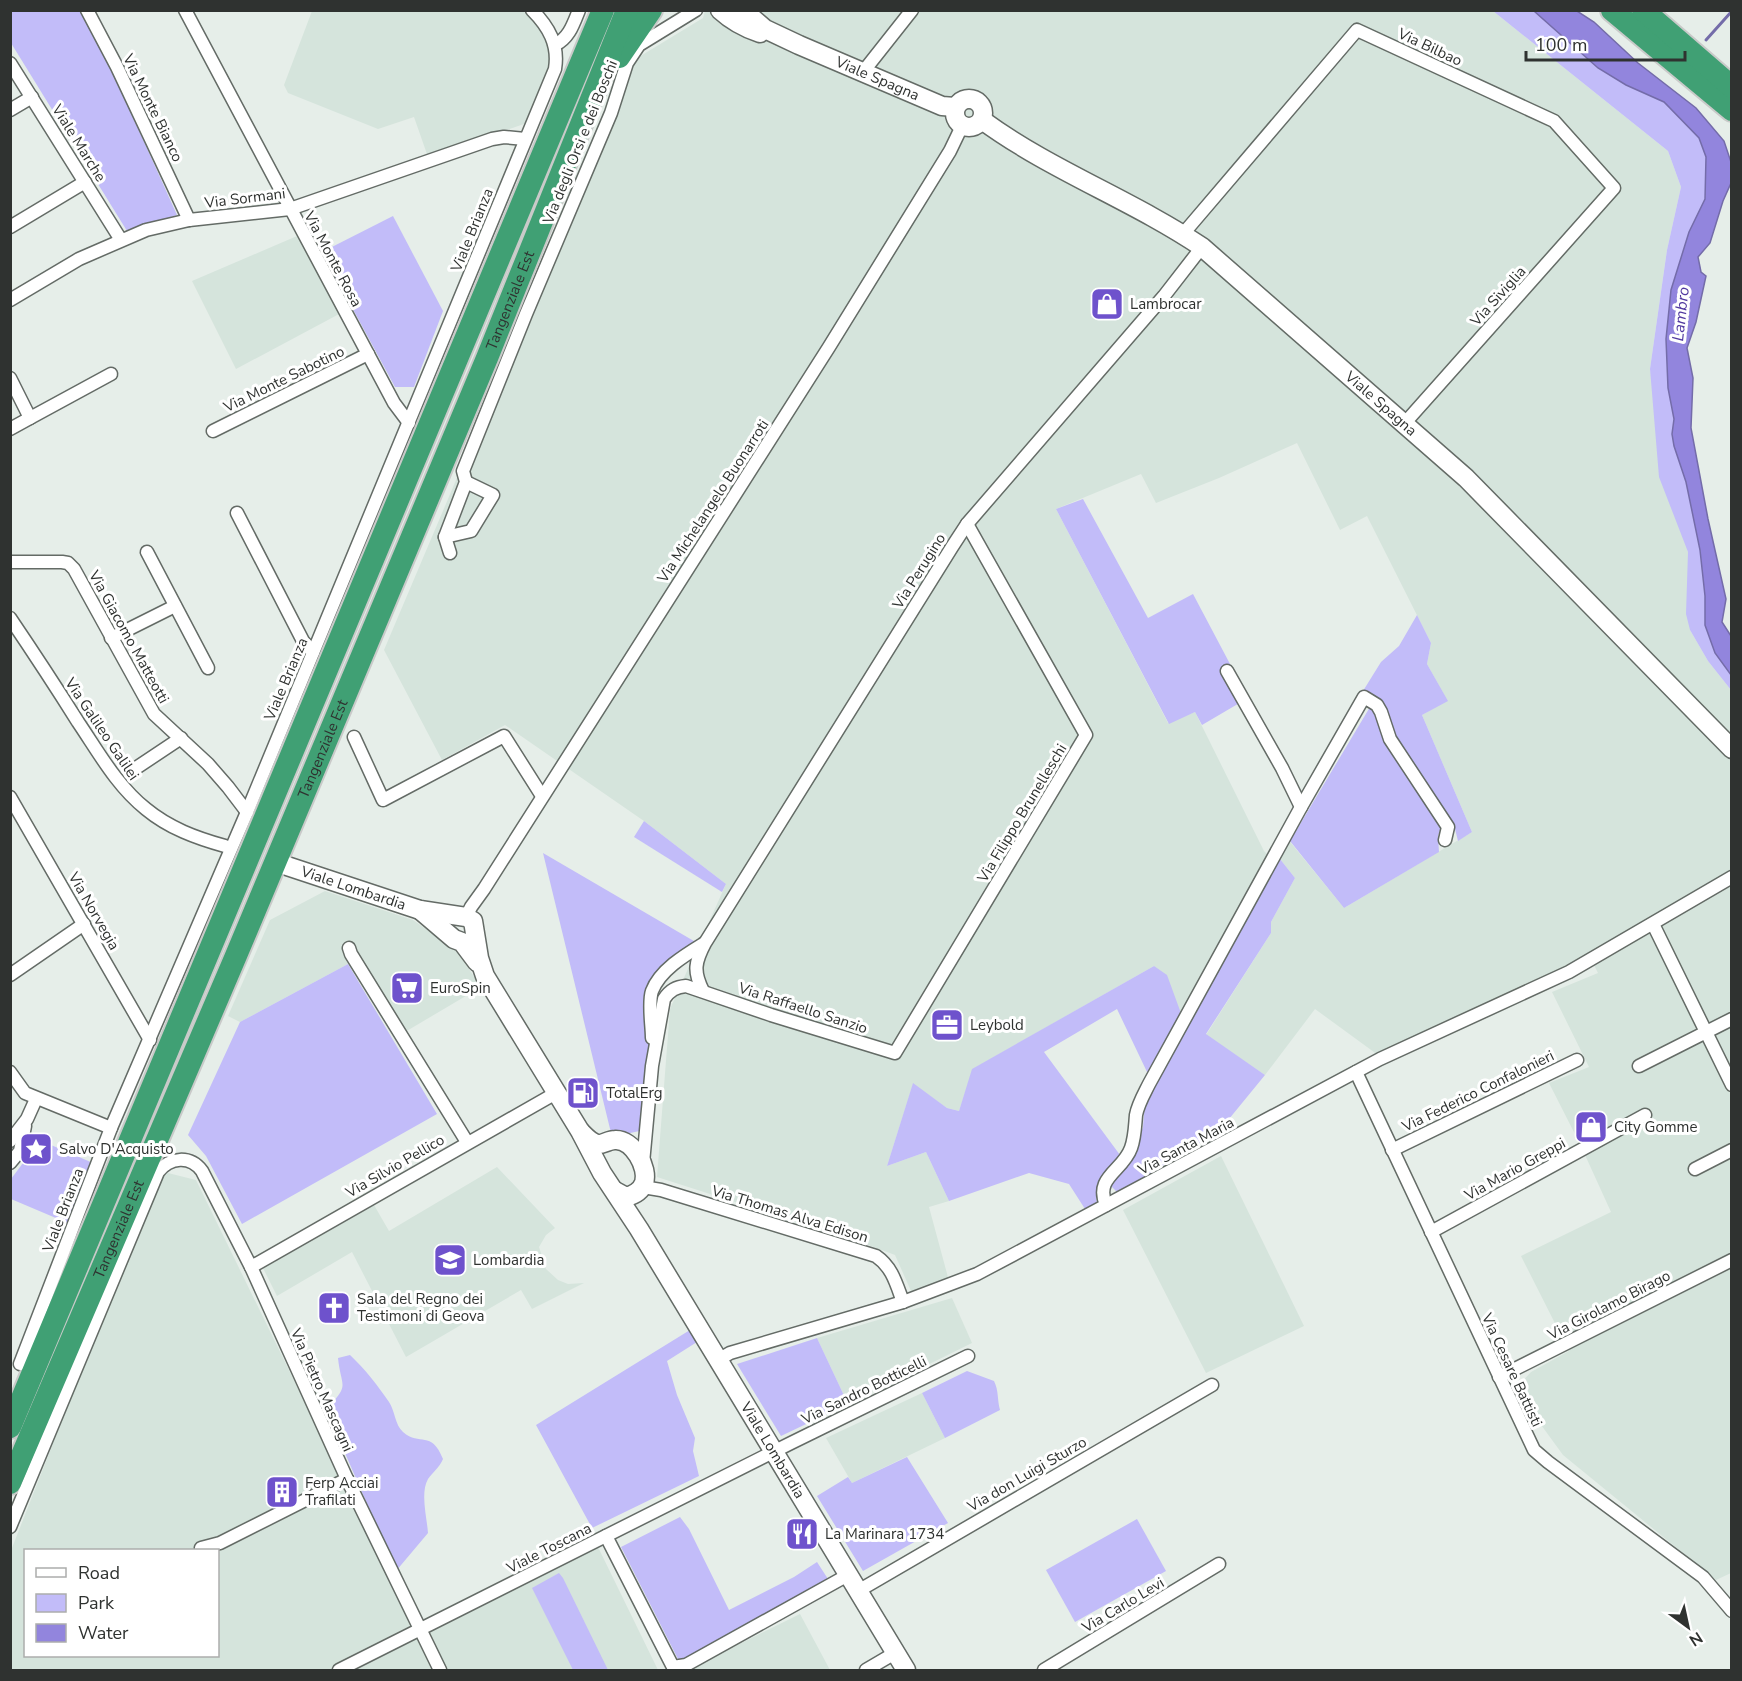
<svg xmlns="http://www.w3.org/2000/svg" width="1742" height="1681" font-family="'Nunito Sans',sans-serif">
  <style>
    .built { fill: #d5e4dc; fill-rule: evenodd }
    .green { fill: #c2bcf9 }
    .water { fill: #9285dd; stroke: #746ca9; stroke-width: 1.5 }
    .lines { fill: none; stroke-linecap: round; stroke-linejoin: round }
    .stream { stroke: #746ca9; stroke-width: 3 }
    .street-casing { stroke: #646b66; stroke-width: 15 }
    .secondary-casing { stroke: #646b66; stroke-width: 21 }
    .highway-casing { stroke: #c9cac9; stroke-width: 26 }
    .street { stroke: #fff; stroke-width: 12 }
    .secondary { stroke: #fff; stroke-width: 18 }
    .highway { stroke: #40a074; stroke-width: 22 }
    .labels { text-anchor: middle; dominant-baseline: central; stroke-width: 6; stroke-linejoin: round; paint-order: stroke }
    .street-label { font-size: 15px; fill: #2f3230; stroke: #fff }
    .poi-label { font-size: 15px; fill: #2f3230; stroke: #fff; text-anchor: start }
    .water-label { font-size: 16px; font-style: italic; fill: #523aa0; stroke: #fff }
  </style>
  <rect width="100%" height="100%" fill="#e6eee9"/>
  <g class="built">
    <path d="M 312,11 L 523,11 L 536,23 L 545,36 L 551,59 L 549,71 L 528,119 L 524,124 L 428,157 L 414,117 L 378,129 L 288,93 L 284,85 Z"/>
    <path d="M 705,11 L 1493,11 L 1668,151 L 1681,187 L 1667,250 L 1650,369 L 1688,552 L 1690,630 L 1708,661 L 1731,690 L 1731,1573 L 1716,1580 L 1563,1455 L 1515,1389 L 1531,1372 L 1569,1351 L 1521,1256 L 1611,1212 L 1580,1144 L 1549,1083 L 1589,1067 L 1552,992 L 1598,973 L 1590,957 L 1378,1055 L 1315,1009 L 1265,1075 L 1206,1035 L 1271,933 L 1271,922 L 1295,878 L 1280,859 L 1191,1022 L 1182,1016 L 1154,966 L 973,1069 L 959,1111 L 947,1108 L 913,1084 L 887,1166 L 926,1152 L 949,1201 L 929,1207 L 949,1281 L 911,1291 L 895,1255 L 863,1243 L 657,1177 L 670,1009 L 726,884 L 644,821 L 505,725 L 442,760 L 384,650 L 634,60 L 703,18 ZM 1297,443 L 1340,530 L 1367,516 L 1431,643 L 1427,664 L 1447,700 L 1422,715 L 1472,832 L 1344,908 L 1282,832 L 1269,856 L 1264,851 L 1195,712 L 1168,723 L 1056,509 L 1141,474 L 1156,503 L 1219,478 Z"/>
    <path d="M 297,236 L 341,313 L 236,369 L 192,281 Z"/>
    <path d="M 325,891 L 413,920 L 457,951 L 481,987 L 405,1032 L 367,967 L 354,974 L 348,964 L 240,1022 L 228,1016 L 270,920 Z"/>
    <path d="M 1221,1156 L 1304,1326 L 1206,1373 L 1123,1210 Z"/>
    <path d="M 497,1167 L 555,1228 L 546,1235 L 539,1247 L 546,1269 L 558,1280 L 568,1284 L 584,1283 L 532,1309 L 521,1290 L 406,1357 L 352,1252 L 277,1296 L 263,1268 L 374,1205 L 389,1231 Z"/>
    <path d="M 160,1171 L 196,1180 L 418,1634 L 597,1545 L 658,1670 L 11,1670 L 10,1553 ZM 26,1550 L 218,1550 L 218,1656 L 26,1656 Z"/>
    <path d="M 952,1298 L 972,1343 L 848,1404 L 817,1338 Z"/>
    <path d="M 922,1393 L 945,1438 L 852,1483 L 826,1438 Z"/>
    <path d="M 800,1614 L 830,1670 L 687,1670 Z"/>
  </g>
  <g class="green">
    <path d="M 11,11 L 81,11 L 110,66 L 177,215 L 127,231 L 11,43 Z"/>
    <path d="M 1493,11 L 1534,11 L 1598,68 L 1626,85 L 1664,102 L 1699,138 L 1706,157 L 1705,199 L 1689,232 L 1666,339 L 1668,388 L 1674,419 L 1672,434 L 1686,482 L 1700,550 L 1705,596 L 1705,625 L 1715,653 L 1731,675 L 1731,690 L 1708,661 L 1690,630 L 1686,614 L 1688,552 L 1659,477 L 1650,369 L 1667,250 L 1681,187 L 1668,151 Z"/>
    <path d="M 393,216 L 443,311 L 414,387 L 395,387 L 322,252 Z"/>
    <path d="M 1083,499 L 1148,618 L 1193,594 L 1248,698 L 1202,725 L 1195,712 L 1169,724 L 1056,509 Z"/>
    <path d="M 1417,615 L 1431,643 L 1427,664 L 1448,701 L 1422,715 L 1472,832 L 1458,841 L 1454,825 L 1394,735 L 1386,708 L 1380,701 L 1363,691 L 1381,662 L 1399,646 Z"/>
    <path d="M 1370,707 L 1376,712 L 1380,729 L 1387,743 L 1442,825 L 1438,836 L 1439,852 L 1344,908 L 1290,841 Z"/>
    <path d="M 644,821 L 726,884 L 722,892 L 634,837 Z"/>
    <path d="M 543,853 L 699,944 L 657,984 L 644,1130 L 612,1137 Z"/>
    <path d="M 1280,859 L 1295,878 L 1271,922 L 1271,933 L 1206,1034 L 1265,1075 L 1220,1130 L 1206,1131 L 1200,1143 L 1118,1193 L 1110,1185 L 1135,1150 L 1143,1127 L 1145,1103 L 1164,1063 L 1189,1025 Z"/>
    <path d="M 348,964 L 437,1114 L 242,1224 L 206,1156 L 188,1135 L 240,1022 Z"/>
    <path d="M 1154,966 L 1167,975 L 1182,1016 L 1148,1074 L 1117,1009 L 1044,1052 L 1120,1155 C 1107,1169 1093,1183 1097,1203 L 1085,1209 L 1069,1184 L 1029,1173 L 949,1201 L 926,1152 L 887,1166 L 913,1083 L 947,1108 L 959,1111 L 972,1069 Z"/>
    <path d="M 37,1139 L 93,1163 L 70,1224 L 11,1199 L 11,1179 L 23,1163 Z"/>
    <path d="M 690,1330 L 697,1342 L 667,1361 L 677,1395 L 695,1438 L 693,1451 L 699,1476 L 592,1528 L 536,1425 Z"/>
    <path d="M 817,1338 L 848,1404 L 781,1436 L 737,1364 Z"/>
    <path d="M 350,1355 C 365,1369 378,1386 389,1402 C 395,1411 395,1425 403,1432 C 420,1447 431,1429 443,1459 C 439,1468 433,1472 428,1479 C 420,1493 427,1518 428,1533 L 396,1571 L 326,1409 C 351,1384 341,1388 338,1358 Z"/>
    <path d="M 967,1371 L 994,1381 C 999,1391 997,1399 1000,1410 L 945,1438 L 922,1393 Z"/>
    <path d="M 907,1457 L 948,1523 L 863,1571 L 817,1496 L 848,1477 L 852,1483 Z"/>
    <path d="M 680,1517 L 689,1529 L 729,1610 L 794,1577 L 817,1562 L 828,1579 L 691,1659 L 678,1659 L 621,1547 Z"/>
    <path d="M 1137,1519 L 1166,1571 L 1075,1622 L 1046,1570 Z"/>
    <path d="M 559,1573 L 563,1578 L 608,1670 L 573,1670 L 532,1588 Z"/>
  </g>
  <path class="water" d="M 1534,11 L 1577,11 L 1594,22 L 1638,63 L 1696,108 L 1724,141 L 1731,162 L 1731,183 L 1723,201 L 1710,243 L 1698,257 L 1701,272 L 1706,276 L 1696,322 L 1687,348 L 1693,378 L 1691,428 L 1708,519 L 1726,599 L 1722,622 L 1731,636 L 1731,675 L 1715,653 L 1705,625 L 1705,596 L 1700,550 L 1686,482 L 1674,446 L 1672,434 L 1674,419 L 1668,388 L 1666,339 L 1671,290 L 1689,232 L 1705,199 L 1706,157 L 1699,138 L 1664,102 L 1626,85 L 1598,68 Z"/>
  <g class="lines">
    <path class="stream" d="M 1706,40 L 1732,11"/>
    <g class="street-casing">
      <g id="street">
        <path d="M 87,10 L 117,67 L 189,220"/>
        <path d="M 185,10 L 394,403 L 409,423"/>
        <path d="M 555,45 C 569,38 573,25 579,10"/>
        <path d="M 10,63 L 121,240"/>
        <path d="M 863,72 L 912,10"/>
        <path d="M 10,110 L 32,97"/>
        <path d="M 10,227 L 85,182"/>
        <path d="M 1183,234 L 1357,30 L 1554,121 L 1614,188 L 1404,424"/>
        <path d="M 10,300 L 79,259 L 146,230 L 189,220 L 290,209 L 492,139 L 504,137 L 525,139"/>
        <path d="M 10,378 L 30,418 L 10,429"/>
        <path d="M 30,418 L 111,374"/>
        <path d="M 213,431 L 368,354"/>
        <path d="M 237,513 L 303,641 L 313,652"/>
        <path d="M 445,537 L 471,531 L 493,495 L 466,482"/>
        <path d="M 147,552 L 208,668"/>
        <path d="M 450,553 L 445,537 L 466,482 L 463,471 L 526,314 L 611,113 L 627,63 L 639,45 L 696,10"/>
        <path d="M 10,562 L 62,562 L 68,563 L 74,569 L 154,714 L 208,764 L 228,787 L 247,812"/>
        <path d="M 10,618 C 33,652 56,687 78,722 C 99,753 117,786 146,809 C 169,828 196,838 225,846"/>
        <path d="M 111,638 L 175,606"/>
        <path d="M 1227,671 L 1282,768 L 1301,807"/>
        <path d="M 354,737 L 383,800 L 504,736 L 542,796"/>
        <path d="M 133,770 L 181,738"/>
        <path d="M 10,797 L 150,1040"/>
        <path d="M 466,917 L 471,907 L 484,889 L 829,347 L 950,151 L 962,126"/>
        <path d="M 1653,924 L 1732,1085"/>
        <path d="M 349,948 L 351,954 L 467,1142"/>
        <path d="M 10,975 L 84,924"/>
        <path d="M 703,991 C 693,971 695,962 705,943 L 952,547 L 967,524 L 1164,296 L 1202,247"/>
        <path d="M 652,1038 C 652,1026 648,1002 652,991 C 660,970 685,955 703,944"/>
        <path d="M 1639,1066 L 1732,1019"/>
        <path d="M 10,1072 L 25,1093 L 111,1128"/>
        <path d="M 1356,1072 L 1534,1450 L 1548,1462 L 1703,1577 L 1732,1611"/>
        <path d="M 10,1141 L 27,1119 L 36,1099"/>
        <path d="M 1392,1150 L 1577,1060"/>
        <path d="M 10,1163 L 20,1151 L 25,1126"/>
        <path d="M 643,1163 L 652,1066 L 664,999 C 670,990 676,987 686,986 L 771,1015 L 895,1053 L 1086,735 L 967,524"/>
        <path d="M 1695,1169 L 1732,1150"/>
        <path d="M 643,1187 L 661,1190 L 876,1256 C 892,1267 896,1283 903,1302"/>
        <path d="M 1106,1205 C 1094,1177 1123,1171 1131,1148 C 1135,1137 1135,1126 1136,1115 C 1138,1104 1144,1094 1149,1084 L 1301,807 L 1364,697 L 1377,705 L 1381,712 L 1390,739 L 1448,827 L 1445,840"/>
        <path d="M 1431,1232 L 1645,1115"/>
        <path d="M 251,1267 L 556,1093"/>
        <path d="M 718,1360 L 730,1353 L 903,1302 L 977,1274 L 1380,1059 L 1569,972 L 1732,877"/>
        <path d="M 20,1364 L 111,1128 L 247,812 L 555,69 C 559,45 549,27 532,10"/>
        <path d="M 1499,1377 L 1732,1260"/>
        <path d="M 10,1527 L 158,1172 C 170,1157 190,1155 202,1171 L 251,1267 L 347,1479 L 440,1670"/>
        <path d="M 606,1536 L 673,1667 L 686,1665 L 848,1575"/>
        <path d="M 201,1548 L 220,1543 L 347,1479"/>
        <path d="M 858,1591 L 1212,1385"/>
        <path d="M 339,1670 L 791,1443 L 968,1356"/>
        <path d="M 866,1670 L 895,1653"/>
        <path d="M 1044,1670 L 1219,1564"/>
      </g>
    </g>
    <g class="secondary-casing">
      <g id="secondary">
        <path d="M 720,10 C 732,21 745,28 760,33"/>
        <path id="s1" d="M 743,10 L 765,29 L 799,45 L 942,106 L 955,107"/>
        <circle cx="969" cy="113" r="14"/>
        <path id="s2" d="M 982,120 C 1050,170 1132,200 1202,247 L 1466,478 L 1732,749"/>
        <path id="s3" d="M 287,866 L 420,910 L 466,917 L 473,921 L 479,958 L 485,976 L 580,1131 L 602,1173 L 639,1229 L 906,1670"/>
        <path d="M 420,910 L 454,939 L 462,942 L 477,962"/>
        <path d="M 581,1132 C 586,1137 590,1142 597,1144 C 603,1145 608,1140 615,1140 C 633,1139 649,1168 644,1183 C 641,1191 634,1195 626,1197 L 615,1191"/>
      </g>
    </g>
    <g class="highway-casing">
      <g id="highway">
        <path d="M 1612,10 L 1732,110"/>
        <path d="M 1643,10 L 1732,87"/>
        <path d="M 619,57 L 651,10"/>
        <path d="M 10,1427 L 603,10"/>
        <path id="s4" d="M 10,1483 L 235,958 L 487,358 L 627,10"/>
      </g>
    </g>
    <use href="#street" class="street"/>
    <use href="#secondary" class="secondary"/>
    <use href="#highway" class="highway"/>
  </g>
  <defs>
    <g id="shop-square" transform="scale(1.725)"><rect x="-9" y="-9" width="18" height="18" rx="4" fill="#6e52cc" stroke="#fff"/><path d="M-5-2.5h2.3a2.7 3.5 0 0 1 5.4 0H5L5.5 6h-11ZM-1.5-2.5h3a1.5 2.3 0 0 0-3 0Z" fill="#fff"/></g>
    <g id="supermarket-square" transform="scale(1.725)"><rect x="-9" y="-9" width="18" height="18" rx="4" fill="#6e52cc" stroke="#fff"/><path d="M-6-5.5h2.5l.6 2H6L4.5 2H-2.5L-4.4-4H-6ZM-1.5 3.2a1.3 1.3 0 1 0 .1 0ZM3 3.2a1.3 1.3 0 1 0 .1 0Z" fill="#fff"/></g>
    <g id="office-square" transform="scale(1.725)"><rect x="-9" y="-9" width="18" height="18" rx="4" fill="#6e52cc" stroke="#fff"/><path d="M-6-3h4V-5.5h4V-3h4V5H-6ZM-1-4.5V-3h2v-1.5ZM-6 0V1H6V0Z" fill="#fff"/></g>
    <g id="fuel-square" transform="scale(1.725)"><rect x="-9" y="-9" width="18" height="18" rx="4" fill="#6e52cc" stroke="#fff"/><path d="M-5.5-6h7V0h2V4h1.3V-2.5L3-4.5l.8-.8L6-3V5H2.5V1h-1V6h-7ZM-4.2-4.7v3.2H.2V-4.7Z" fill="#fff"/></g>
    <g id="sight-square" transform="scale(1.725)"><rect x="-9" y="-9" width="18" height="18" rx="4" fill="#6e52cc" stroke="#fff"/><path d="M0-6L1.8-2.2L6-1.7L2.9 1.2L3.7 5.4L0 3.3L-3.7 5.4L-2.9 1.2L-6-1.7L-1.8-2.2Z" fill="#fff"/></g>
    <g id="school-square" transform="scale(1.725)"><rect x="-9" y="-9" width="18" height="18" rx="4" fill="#6e52cc" stroke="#fff"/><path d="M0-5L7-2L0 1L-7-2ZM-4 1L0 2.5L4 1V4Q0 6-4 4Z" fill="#fff"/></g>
    <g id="church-square" transform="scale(1.725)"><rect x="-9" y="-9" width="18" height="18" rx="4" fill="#6e52cc" stroke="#fff"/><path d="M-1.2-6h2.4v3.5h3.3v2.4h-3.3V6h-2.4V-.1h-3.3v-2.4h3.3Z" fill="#fff"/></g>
    <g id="building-square" transform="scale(1.725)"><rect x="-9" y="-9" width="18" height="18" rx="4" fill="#6e52cc" stroke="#fff"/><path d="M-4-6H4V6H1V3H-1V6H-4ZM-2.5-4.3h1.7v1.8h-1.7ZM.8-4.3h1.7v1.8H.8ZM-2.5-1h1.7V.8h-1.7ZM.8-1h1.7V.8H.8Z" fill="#fff"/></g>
    <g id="restaurant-square" transform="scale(1.725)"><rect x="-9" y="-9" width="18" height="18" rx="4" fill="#6e52cc" stroke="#fff"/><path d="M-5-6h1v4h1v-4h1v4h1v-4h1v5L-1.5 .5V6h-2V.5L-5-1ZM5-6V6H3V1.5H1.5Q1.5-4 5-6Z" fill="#fff"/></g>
  </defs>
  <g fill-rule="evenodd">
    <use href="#shop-square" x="1107" y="304"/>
    <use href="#supermarket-square" x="407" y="988"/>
    <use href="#office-square" x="947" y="1025"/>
    <use href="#fuel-square" x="583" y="1093"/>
    <use href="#shop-square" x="1591" y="1127"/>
    <use href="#sight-square" x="36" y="1149"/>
    <use href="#school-square" x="450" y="1260"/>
    <use href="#church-square" x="334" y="1308"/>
    <use href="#building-square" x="282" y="1492"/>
    <use href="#restaurant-square" x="802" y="1534"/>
  </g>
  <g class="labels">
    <g class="street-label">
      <text transform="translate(1430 47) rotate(25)">Via Bilbao</text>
      <text stroke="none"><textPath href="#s1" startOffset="152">Viale Spagna</textPath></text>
      <text transform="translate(153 108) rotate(64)">Via Monte Bianco</text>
      <text transform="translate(580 142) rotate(-68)">Via degli Orsi e dei Boschi</text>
      <text transform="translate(79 143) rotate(58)">Viale Marche</text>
      <text transform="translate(245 198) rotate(-7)">Via Sormani</text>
      <text transform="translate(472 230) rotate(-68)">Viale Brianza</text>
      <text transform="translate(333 259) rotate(62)">Via Monte Rosa</text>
      <text transform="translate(1498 296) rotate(-48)">Via Siviglia</text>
      <text stroke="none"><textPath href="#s4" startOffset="1284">Tangenziale Est</textPath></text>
      <text transform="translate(284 379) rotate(-26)">Via Monte Sabotino</text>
      <text stroke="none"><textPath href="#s2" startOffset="492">Viale Spagna</textPath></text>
      <text transform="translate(713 501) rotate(-57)">Via Michelangelo Buonarroti</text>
      <text transform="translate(919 571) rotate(-58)">Via Perugino</text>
      <text transform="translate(129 637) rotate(61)">Via Giacomo Matteotti</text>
      <text transform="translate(286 679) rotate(-67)">Viale Brianza</text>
      <text transform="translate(102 729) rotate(56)">Via Galileo Galilei</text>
      <text stroke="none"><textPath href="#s4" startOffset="798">Tangenziale Est</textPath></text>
      <text transform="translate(1022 813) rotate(-59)">Via Filippo Brunelleschi</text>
      <text stroke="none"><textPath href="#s3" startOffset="70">Viale Lombardia</textPath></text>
      <text transform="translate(94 911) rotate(60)">Via Norvegia</text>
      <text transform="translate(803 1008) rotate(18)">Via Raffaello Sanzio</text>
      <text transform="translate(1478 1091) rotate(-26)">Via Federico Confalonieri</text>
      <text transform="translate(1186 1146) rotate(-28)">Via Santa Maria</text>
      <text transform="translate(395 1166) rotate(-30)">Via Silvio Pellico</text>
      <text transform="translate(1515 1169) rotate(-29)">Via Mario Greppi</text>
      <text transform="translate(63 1210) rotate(-69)">Viale Brianza</text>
      <text transform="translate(790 1214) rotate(17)">Via Thomas Alva Edison</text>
      <text stroke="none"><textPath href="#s4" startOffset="276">Tangenziale Est</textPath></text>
      <text transform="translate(1609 1305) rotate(-27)">Via Girolamo Birago</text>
      <text transform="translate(1512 1370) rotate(65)">Via Cesare Battisti</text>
      <text transform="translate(322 1390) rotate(66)">Via Pietro Mascagni</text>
      <text transform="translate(864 1390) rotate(-26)">Via Sandro Botticelli</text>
      <text stroke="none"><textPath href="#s3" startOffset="806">Viale Lombardia</textPath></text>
      <text transform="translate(1027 1474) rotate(-30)">Via don Luigi Sturzo</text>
      <text transform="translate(549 1548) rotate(-27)">Viale Toscana</text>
      <text transform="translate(1123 1605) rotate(-31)">Via Carlo Levi</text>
    </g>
    <g class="poi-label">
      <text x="1130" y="304">Lambrocar</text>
      <text x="430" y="988">EuroSpin</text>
      <text x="970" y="1025">Leybold</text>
      <text x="606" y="1093">TotalErg</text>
      <text x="1614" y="1127">City Gomme</text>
      <text x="59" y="1149">Salvo D'Acquisto</text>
      <text x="473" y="1260">Lombardia</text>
      <text x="357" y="1299">Sala del Regno dei<tspan x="357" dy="17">Testimoni di Geova</tspan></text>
      <text x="305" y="1483">Ferp Acciai<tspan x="305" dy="17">Trafilati</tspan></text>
      <text x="825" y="1534">La Marinara 1734</text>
    </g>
    <g class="water-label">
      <text transform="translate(1681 314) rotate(-84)">Lambro</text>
    </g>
  </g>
  <rect width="1742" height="1681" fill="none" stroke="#2f3230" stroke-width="24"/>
  <rect x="24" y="1549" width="195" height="108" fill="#ffffff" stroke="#acadac" stroke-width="1.5"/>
  <rect x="36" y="1568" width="30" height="9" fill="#ffffff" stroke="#acadac" stroke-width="1.5"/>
  <text x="78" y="1579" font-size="18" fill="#2f3230">Road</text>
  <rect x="36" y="1594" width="30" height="18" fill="#c2bcf9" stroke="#acadac" stroke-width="1.5"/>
  <text x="78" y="1609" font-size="18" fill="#2f3230">Park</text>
  <rect x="36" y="1624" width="30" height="18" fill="#9285dd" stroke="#acadac" stroke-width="1.5"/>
  <text x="78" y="1639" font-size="18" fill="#2f3230">Water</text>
  <g transform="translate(1688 1627) rotate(147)" stroke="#ffffff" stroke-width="4.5" paint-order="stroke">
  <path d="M0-4.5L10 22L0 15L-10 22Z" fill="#2f3230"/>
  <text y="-9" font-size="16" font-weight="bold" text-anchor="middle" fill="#2f3230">N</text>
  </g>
  <path d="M1526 51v9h159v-9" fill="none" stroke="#2f3230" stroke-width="3"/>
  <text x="1535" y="51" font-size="18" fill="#2f3230" stroke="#ffffff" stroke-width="4.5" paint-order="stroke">100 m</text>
</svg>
